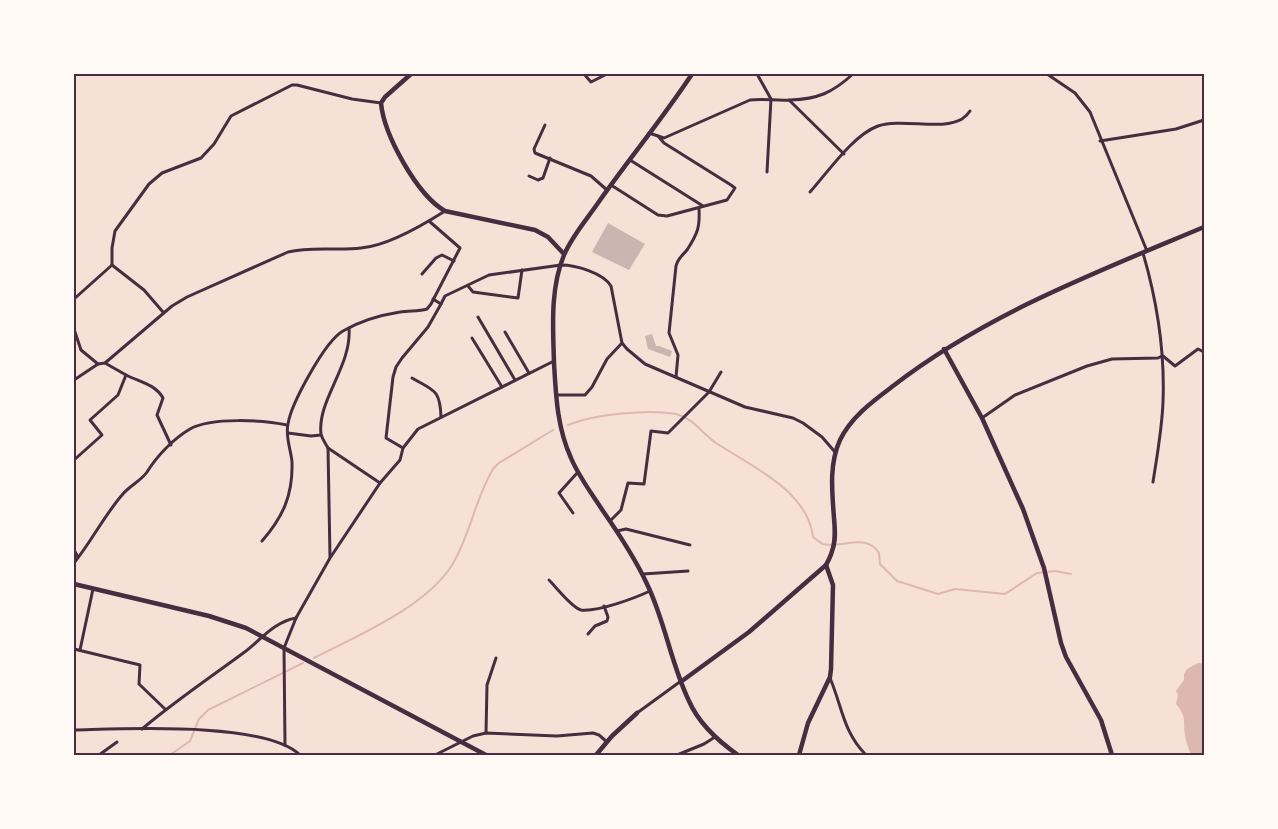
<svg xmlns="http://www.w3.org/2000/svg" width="1278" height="829" font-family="Commissioner,sans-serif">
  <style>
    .water { fill: #dcb8b0 }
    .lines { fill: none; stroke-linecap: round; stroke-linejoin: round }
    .stream { stroke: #dcb8b0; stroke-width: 2 }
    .building { fill: #ccb4b1 }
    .minor { stroke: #4a2c40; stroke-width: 3 }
    .tertiary { stroke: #4a2c40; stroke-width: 4.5 }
    .secondary { stroke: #4a2c40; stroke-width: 4.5 }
    .neatline { fill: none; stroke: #4a2c40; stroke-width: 2 }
  </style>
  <rect width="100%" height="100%" fill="#f7e1d7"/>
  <path class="water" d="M 1198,663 L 1204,664 L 1204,755 L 1191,755 C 1189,749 1186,743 1185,735 C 1183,721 1187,717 1176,704 L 1178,695 L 1176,691 L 1184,680 L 1184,674 L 1187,669 Z"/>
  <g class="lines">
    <g class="stream">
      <path d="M 568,425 C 595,414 648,409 676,414 C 693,418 703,434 716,443 C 751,466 808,491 813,537 C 817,540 819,542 823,544 C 842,549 865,532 879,553 L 880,564 L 897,581 L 938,594 L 955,589 L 1005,594 L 1037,573 L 1055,571 L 1071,574"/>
      <path d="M 314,658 C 357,636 426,607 452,565 C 470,536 475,499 493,469 L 499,463 L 553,430"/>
      <path d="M 170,755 L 190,741 L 199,719 L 208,710 L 303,663"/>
    </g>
  </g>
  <g class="building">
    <path d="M 608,223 L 645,244 L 629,270 L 592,252 Z"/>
    <path d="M 652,334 L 656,346 L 659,346 L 672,351 L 670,357 L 648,349 L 645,336 Z"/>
  </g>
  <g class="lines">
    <g class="minor">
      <path d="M 584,74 L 591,82 L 607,74"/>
      <path d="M 757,74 L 771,99 L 767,172"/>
      <path d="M 1047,74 L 1075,93 L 1090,112 L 1147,251"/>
      <path d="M 789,100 L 844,154"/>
      <path d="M 545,125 L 534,149 L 535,153 L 591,176 L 607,190"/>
      <path d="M 649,133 L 664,138 L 750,100 C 763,98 776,101 790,100 C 818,99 832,93 853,74"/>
      <path d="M 1100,141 L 1176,129 L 1204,120"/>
      <path d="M 630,160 L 703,206"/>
      <path d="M 529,176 L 538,180 L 543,178 L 550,158"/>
      <path d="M 611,185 L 658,215 L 667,216 L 727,200 L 735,188 L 731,185 L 664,143 L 658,136"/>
      <path d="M 810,192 C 828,172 853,135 878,126 C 903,118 942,131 962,119 C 965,117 968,114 970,111"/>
      <path d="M 1143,253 C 1157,301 1165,351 1163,402 C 1162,429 1157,456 1153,482"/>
      <path d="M 112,265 L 144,290 L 163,312"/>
      <path d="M 422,274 L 436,258 L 442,255 L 454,261"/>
      <path d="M 468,286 L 473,292 L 518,298 L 522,270"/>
      <path d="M 74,299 L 112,265 L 112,248 L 115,231 L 149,184 L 162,173 L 201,158 L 214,144 L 231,116 L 292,85 L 297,85 L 352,99 L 381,103"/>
      <path d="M 441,304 L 445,296 L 489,275 L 561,265 C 576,265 603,273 611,286 L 622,343 L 627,349 L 645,364 L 745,407 L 793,418 L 803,423 L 822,437 L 835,452"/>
      <path d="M 478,317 L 515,380"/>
      <path d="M 74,329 L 81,350 L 98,364"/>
      <path d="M 505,332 L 529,373"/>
      <path d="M 472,338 L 502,387"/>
      <path d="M 1163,356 L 1175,366 L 1198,349 L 1204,352"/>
      <path d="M 105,363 C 112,367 119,371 126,375 C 140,382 155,384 163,398 L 157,415 L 171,445"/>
      <path d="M 676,377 L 678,355 L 669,333 L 676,266 C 678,258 682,256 687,250 C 698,233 700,227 699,208"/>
      <path d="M 412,378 C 434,391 440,389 441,417"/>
      <path d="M 74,380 L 98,364 L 105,363 L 172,306 L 187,297 L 288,252 C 312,246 337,251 361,248 C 387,246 423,225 445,211"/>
      <path d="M 556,395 L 585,395 L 592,387 L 607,359 L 622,343"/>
      <path d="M 982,418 L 1015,395 L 1087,366 L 1112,359 L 1158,358 L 1162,356"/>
      <path d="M 288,433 L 311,436 L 321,435"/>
      <path d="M 328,448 L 380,483"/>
      <path d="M 403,448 L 386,438 L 393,377 L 396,367 L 402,358 L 428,327 L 441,304 L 433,299"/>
      <path d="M 74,460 L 102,435 L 90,420 L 118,395 L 126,375"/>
      <path d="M 573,513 L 559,493 L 578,472"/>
      <path d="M 610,521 L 621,510 L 628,483 L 644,484 L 651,431 L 668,433 L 709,392 L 721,372"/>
      <path d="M 617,531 L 626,529 L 690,545"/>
      <path d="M 262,541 C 283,517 293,495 292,462 C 291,450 285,436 288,424 C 291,404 325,341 343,331 C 360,321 381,315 400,312 C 409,310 418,312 427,309 L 431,304 L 460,248 L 429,221"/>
      <path d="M 74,550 L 78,557"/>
      <path d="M 330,557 L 328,448 C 326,444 322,439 321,434 C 317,400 352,366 349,328"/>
      <path d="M 74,563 C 91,542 104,516 122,495 C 129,486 141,481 147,472 C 157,456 173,439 190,429 C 211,417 264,420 287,425"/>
      <path d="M 643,574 L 688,571"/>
      <path d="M 549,580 C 556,587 572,608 581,610 C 598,612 635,598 650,591"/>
      <path d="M 588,634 L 595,626 L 607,621 L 608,617 L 604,606"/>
      <path d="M 74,649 L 140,665 L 139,684 L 165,709"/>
      <path d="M 80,650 L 93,589"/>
      <path d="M 830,678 C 842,706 843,732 866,755"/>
      <path d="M 637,713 L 681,681"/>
      <path d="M 142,729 C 175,701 211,677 246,651 C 261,639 276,621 296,618"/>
      <path d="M 74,730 C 124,729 265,721 300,755"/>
      <path d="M 486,733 L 487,685 L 496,658"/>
      <path d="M 285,745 L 284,648 L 296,618 L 330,558 L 380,483 L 400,460 L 403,448 L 418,429 L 554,361"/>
      <path d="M 99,755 L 117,742"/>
      <path d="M 435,755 L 473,736 L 486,733 L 557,736 L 593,733 L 599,735 L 607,742"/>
      <path d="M 677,755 L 704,744 L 715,737"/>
    </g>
    <g class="tertiary">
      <path d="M 944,349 L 982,418 L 1023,509 L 1044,568 L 1061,643 L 1066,657 L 1101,720 L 1112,755"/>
      <path d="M 74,584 L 209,616 L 246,628 L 486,755"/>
      <path d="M 682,681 L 749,632 L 826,565 C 828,561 831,556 832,551 C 836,541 835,529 834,518 C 832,491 829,464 840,440 C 851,417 873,401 893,386 C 986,314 1097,272 1204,227"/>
      <path d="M 596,755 L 612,736 L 637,713"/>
      <path d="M 799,755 L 808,723 L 830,677 L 831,669 L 833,585 L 826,565"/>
    </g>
    <g class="secondary">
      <path d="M 411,74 L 385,97 L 381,103 C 384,135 417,195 445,211 L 535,230 L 548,237 L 564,254"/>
      <path d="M 692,74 C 663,118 629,159 598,203 C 587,219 572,236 564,255 C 550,289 553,327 554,363 C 556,396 557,427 571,458 C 579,477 592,494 603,511 C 619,534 635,558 647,584 C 665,621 671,664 689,701 C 699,724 718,741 738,755"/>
    </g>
  </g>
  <rect width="1278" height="829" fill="none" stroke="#fffaf5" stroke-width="150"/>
  <rect x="75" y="75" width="1128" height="679" class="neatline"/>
</svg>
